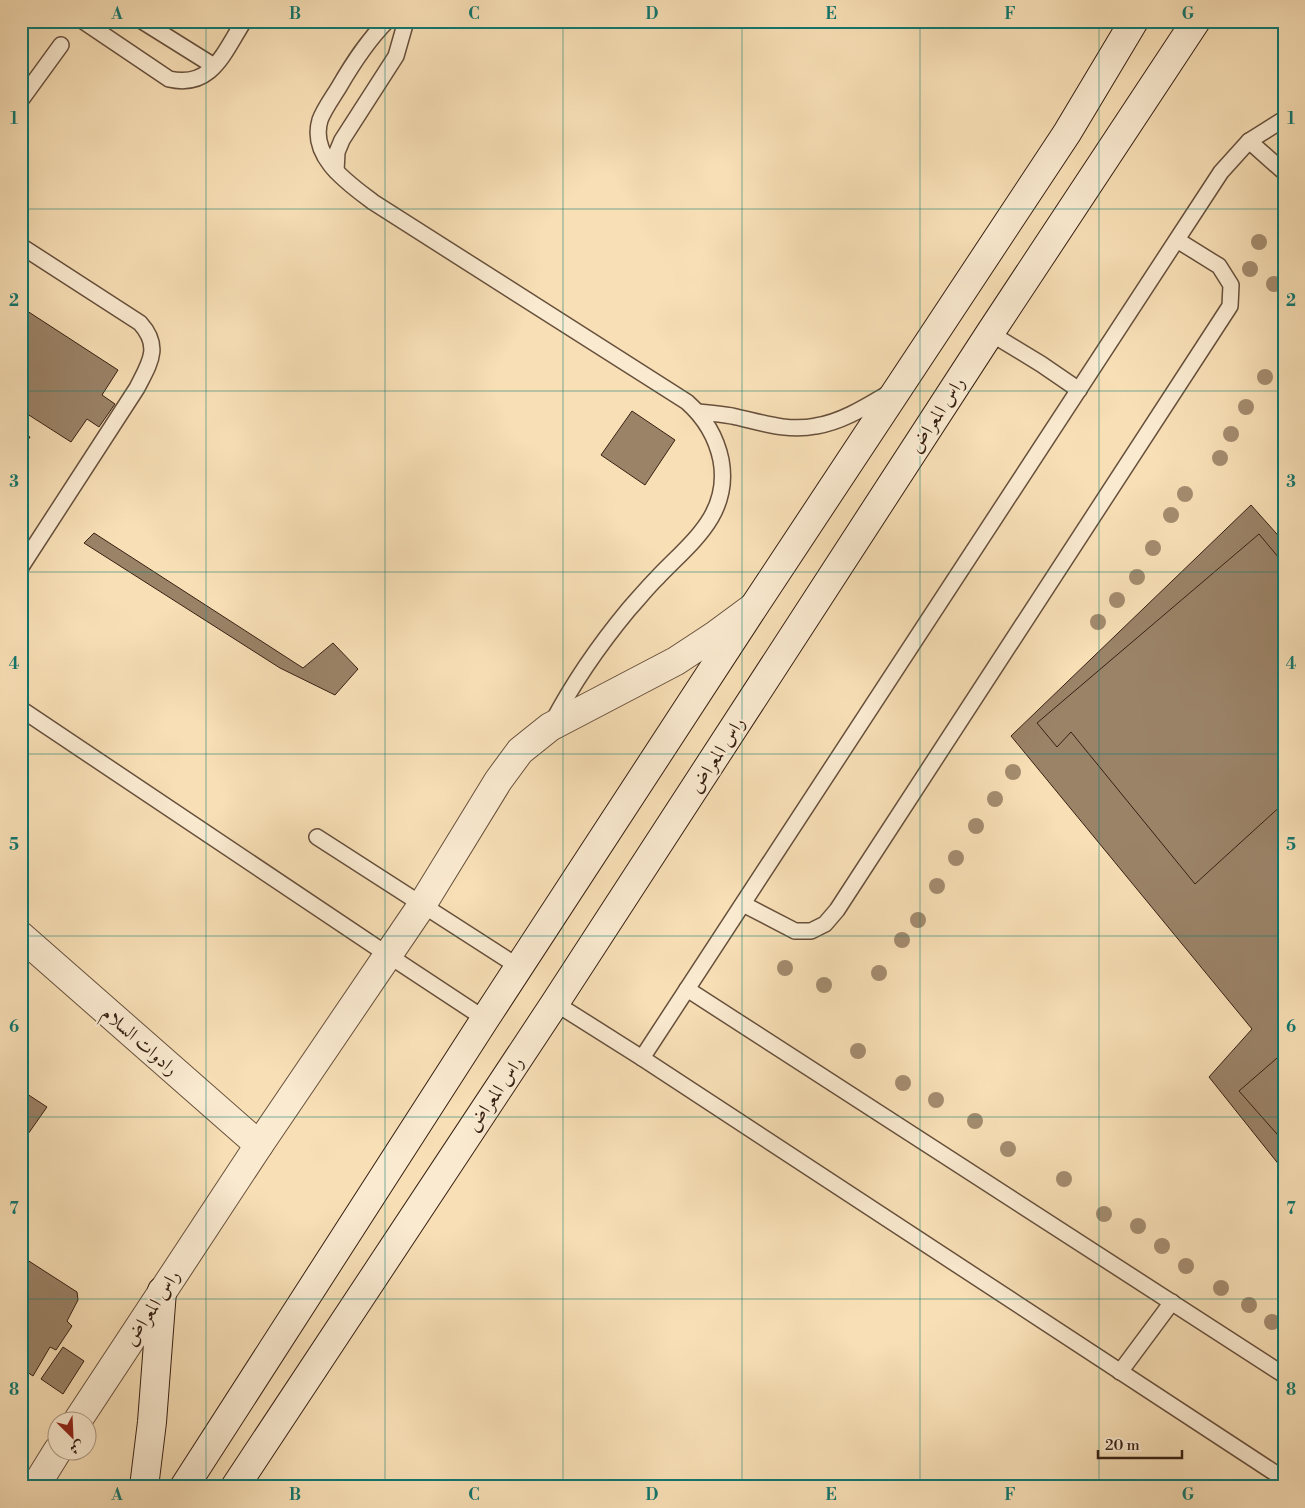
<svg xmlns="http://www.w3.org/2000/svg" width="1305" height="1508" font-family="'Libre Bodoni',Amiri,serif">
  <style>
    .building { fill: #9b8368; stroke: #372013 }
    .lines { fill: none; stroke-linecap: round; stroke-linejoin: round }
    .lane-casing { stroke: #67503c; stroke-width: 18 }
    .street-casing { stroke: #67503c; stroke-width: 30 }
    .secondary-casing { stroke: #372013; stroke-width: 30 }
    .lane { stroke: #faead0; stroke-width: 15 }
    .street { stroke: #faead0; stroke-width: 28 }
    .secondary { stroke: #faead0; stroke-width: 28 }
    .tree { fill: #a48c6f }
    .grid { fill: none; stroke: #0f766e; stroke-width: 1; stroke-opacity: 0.55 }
    .labels { text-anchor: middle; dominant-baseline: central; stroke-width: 4; stroke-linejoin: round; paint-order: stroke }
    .street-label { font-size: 19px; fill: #372013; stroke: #faead0 }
    .neatline { fill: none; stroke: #0f766e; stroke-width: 2 }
    .grid-label { font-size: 16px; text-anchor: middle; font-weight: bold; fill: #0f766e }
  </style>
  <rect width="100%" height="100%" fill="#f8dfb6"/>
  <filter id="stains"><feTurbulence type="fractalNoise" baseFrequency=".004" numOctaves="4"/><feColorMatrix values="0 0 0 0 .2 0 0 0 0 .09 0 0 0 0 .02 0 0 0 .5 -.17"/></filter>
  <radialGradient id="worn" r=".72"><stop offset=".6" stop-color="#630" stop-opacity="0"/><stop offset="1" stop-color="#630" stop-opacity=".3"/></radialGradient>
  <g class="building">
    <path d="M 21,307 L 118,370 L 102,395 L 115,404 L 99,427 L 87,419 L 71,442 L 21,410 Z"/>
    <path d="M 632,411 L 675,440 L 645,485 L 601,455 Z"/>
    <path d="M 21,431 L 30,437 L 21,450 Z"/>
    <path d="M 1251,505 L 1284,542 L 1284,1171 L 1209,1077 L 1252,1029 L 1011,736 Z"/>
    <path d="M 94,533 L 303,668 L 333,643 L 358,669 L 335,695 L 280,668 L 84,543 Z"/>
    <path d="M 1259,534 L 1284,564 L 1284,803 L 1195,884 L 1071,732 L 1057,747 L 1037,723 Z"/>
    <path d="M 1284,1052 L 1284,1142 L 1239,1091 Z"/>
    <path d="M 21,1090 L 47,1107 L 21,1144 Z"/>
    <path d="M 21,1256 L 77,1292 L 78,1300 L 67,1321 L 72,1326 L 56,1350 L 50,1347 L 33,1376 L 21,1368 Z"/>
    <path d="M 63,1347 L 84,1361 L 63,1394 L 41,1379 Z"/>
  </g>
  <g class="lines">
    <g class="lane-casing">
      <g id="lane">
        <path d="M 83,21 L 169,79 C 212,89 224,52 244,21"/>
        <path d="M 142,21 L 214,66"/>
        <path d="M 387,21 C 367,41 353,63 339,87 C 333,97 324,109 320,120 C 309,157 348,183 373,202 L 687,402 C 705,418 716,436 721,460 C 731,515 690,543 657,578 C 647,588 638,599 629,609 C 600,644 573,683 552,723"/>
        <path d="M 21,100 L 61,45"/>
        <path d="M 1249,141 L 1284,172"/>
        <path d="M 336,171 L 337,152 L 342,140 L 396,56 L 406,21"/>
        <path d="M 21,246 L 140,323 C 162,347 149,364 137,388 L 21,567"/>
        <path d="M 990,333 L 1041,364 L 1079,390"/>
        <path d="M 698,412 C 709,413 721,414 732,416 C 760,422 787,432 816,426 C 842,422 867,406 889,393"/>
        <path d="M 21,709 L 388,955 L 485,1019"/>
        <path d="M 317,837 L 519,967"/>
        <path d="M 743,904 L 795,931 L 811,931 L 825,924 L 837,910 L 1230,306 L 1231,285 L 1219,266 L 1177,240"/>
        <path d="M 687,989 L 1284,1375"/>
        <path d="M 555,1003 L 642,1058 L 1284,1479"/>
        <path d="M 642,1058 L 1221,172 L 1249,141 L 1284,119"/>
        <path d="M 1120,1372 L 1172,1302"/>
      </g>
    </g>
    <g class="street-casing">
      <g id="street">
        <path d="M 21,936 L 259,1145"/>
        <path d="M 78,1420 L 259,1145 L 422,905 L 498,781 L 520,751 L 550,727 L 676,661 L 714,636 L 752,608"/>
        <path d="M 35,1487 L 58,1450"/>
      </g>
    </g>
    <g class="secondary-casing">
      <g id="secondary">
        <path d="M 144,1487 L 152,1422 L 162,1291"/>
        <path d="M 184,1487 L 485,1019 L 755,605 L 1067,133 L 1134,21"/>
        <path d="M 235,1487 L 555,1003 L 990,333 L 1196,21"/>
      </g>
    </g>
    <use href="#lane" class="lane"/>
    <use href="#street" class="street"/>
    <use href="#secondary" class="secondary"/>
  </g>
  <g class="tree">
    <circle cx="1259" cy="242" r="8"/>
    <circle cx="1250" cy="269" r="8"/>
    <circle cx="1274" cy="284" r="8"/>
    <circle cx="1265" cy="377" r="8"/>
    <circle cx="1246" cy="407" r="8"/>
    <circle cx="1231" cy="434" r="8"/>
    <circle cx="1220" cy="458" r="8"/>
    <circle cx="1185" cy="494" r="8"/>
    <circle cx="1171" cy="515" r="8"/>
    <circle cx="1153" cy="548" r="8"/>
    <circle cx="1137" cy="577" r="8"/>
    <circle cx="1117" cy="600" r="8"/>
    <circle cx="1098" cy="622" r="8"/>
    <circle cx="1013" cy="772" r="8"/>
    <circle cx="995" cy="799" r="8"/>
    <circle cx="976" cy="826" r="8"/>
    <circle cx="956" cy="858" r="8"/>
    <circle cx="937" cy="886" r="8"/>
    <circle cx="918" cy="920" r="8"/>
    <circle cx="902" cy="940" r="8"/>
    <circle cx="785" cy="968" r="8"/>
    <circle cx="879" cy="973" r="8"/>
    <circle cx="824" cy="985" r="8"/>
    <circle cx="858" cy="1051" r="8"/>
    <circle cx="903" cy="1083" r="8"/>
    <circle cx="936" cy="1100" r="8"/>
    <circle cx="975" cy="1121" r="8"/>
    <circle cx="1008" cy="1149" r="8"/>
    <circle cx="1064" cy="1179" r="8"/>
    <circle cx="1104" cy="1214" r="8"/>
    <circle cx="1138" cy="1226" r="8"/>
    <circle cx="1162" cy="1246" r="8"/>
    <circle cx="1186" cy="1266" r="8"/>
    <circle cx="1221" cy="1288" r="8"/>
    <circle cx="1249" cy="1305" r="8"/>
    <circle cx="1272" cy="1322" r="8"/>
  </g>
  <path class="grid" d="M 206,21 L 206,1487M 385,21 L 385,1487M 563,21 L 563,1487M 742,21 L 742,1487M 920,21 L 920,1487M 1099,21 L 1099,1487M 21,209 L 1284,209M 21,391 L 1284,391M 21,572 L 1284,572M 21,754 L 1284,754M 21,936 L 1284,936M 21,1117 L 1284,1117M 21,1299 L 1284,1299"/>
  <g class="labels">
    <g class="street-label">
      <text transform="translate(937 415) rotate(-57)">راس المعراض</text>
      <text transform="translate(717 755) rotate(-57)">راس المعراض</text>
      <text transform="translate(140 1041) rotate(41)">رادوات السلام</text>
      <text transform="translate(495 1094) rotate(-56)">راس المعراض</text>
      <text transform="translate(152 1308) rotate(-57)">راس المعراض</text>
    </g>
  </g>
  <rect width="1305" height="1508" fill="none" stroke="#f8dfb6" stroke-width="55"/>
  <g transform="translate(72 1436) rotate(156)"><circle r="24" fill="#faead0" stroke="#ac9984"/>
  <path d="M0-4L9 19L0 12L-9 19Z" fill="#8f2418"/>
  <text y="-8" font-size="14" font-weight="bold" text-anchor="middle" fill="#372013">ش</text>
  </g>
  <path d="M1098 1450v8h84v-8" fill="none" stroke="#372013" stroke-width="2.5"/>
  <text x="1105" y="1450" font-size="15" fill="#372013" stroke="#faead0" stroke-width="4" paint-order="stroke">20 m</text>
  <rect x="28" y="28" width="1250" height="1452" class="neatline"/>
  <g class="grid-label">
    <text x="117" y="19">A</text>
    <text x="295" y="19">B</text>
    <text x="474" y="19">C</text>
    <text x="652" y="19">D</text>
    <text x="831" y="19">E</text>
    <text x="1010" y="19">F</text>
    <text x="1188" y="19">G</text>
    <text x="14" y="124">1</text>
    <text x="1291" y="124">1</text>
    <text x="14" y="306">2</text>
    <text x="1291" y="306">2</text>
    <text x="14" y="487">3</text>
    <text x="1291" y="487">3</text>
    <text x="14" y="669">4</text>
    <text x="1291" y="669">4</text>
    <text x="14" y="850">5</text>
    <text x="1291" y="850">5</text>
    <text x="14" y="1032">6</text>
    <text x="1291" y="1032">6</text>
    <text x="14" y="1214">7</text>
    <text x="1291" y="1214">7</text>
    <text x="14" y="1395">8</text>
    <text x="1291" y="1395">8</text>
    <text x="117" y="1500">A</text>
    <text x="295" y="1500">B</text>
    <text x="474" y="1500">C</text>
    <text x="652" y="1500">D</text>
    <text x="831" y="1500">E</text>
    <text x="1010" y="1500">F</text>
    <text x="1188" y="1500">G</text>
  </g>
  <rect width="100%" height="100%" filter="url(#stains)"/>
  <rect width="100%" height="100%" fill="url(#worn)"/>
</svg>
